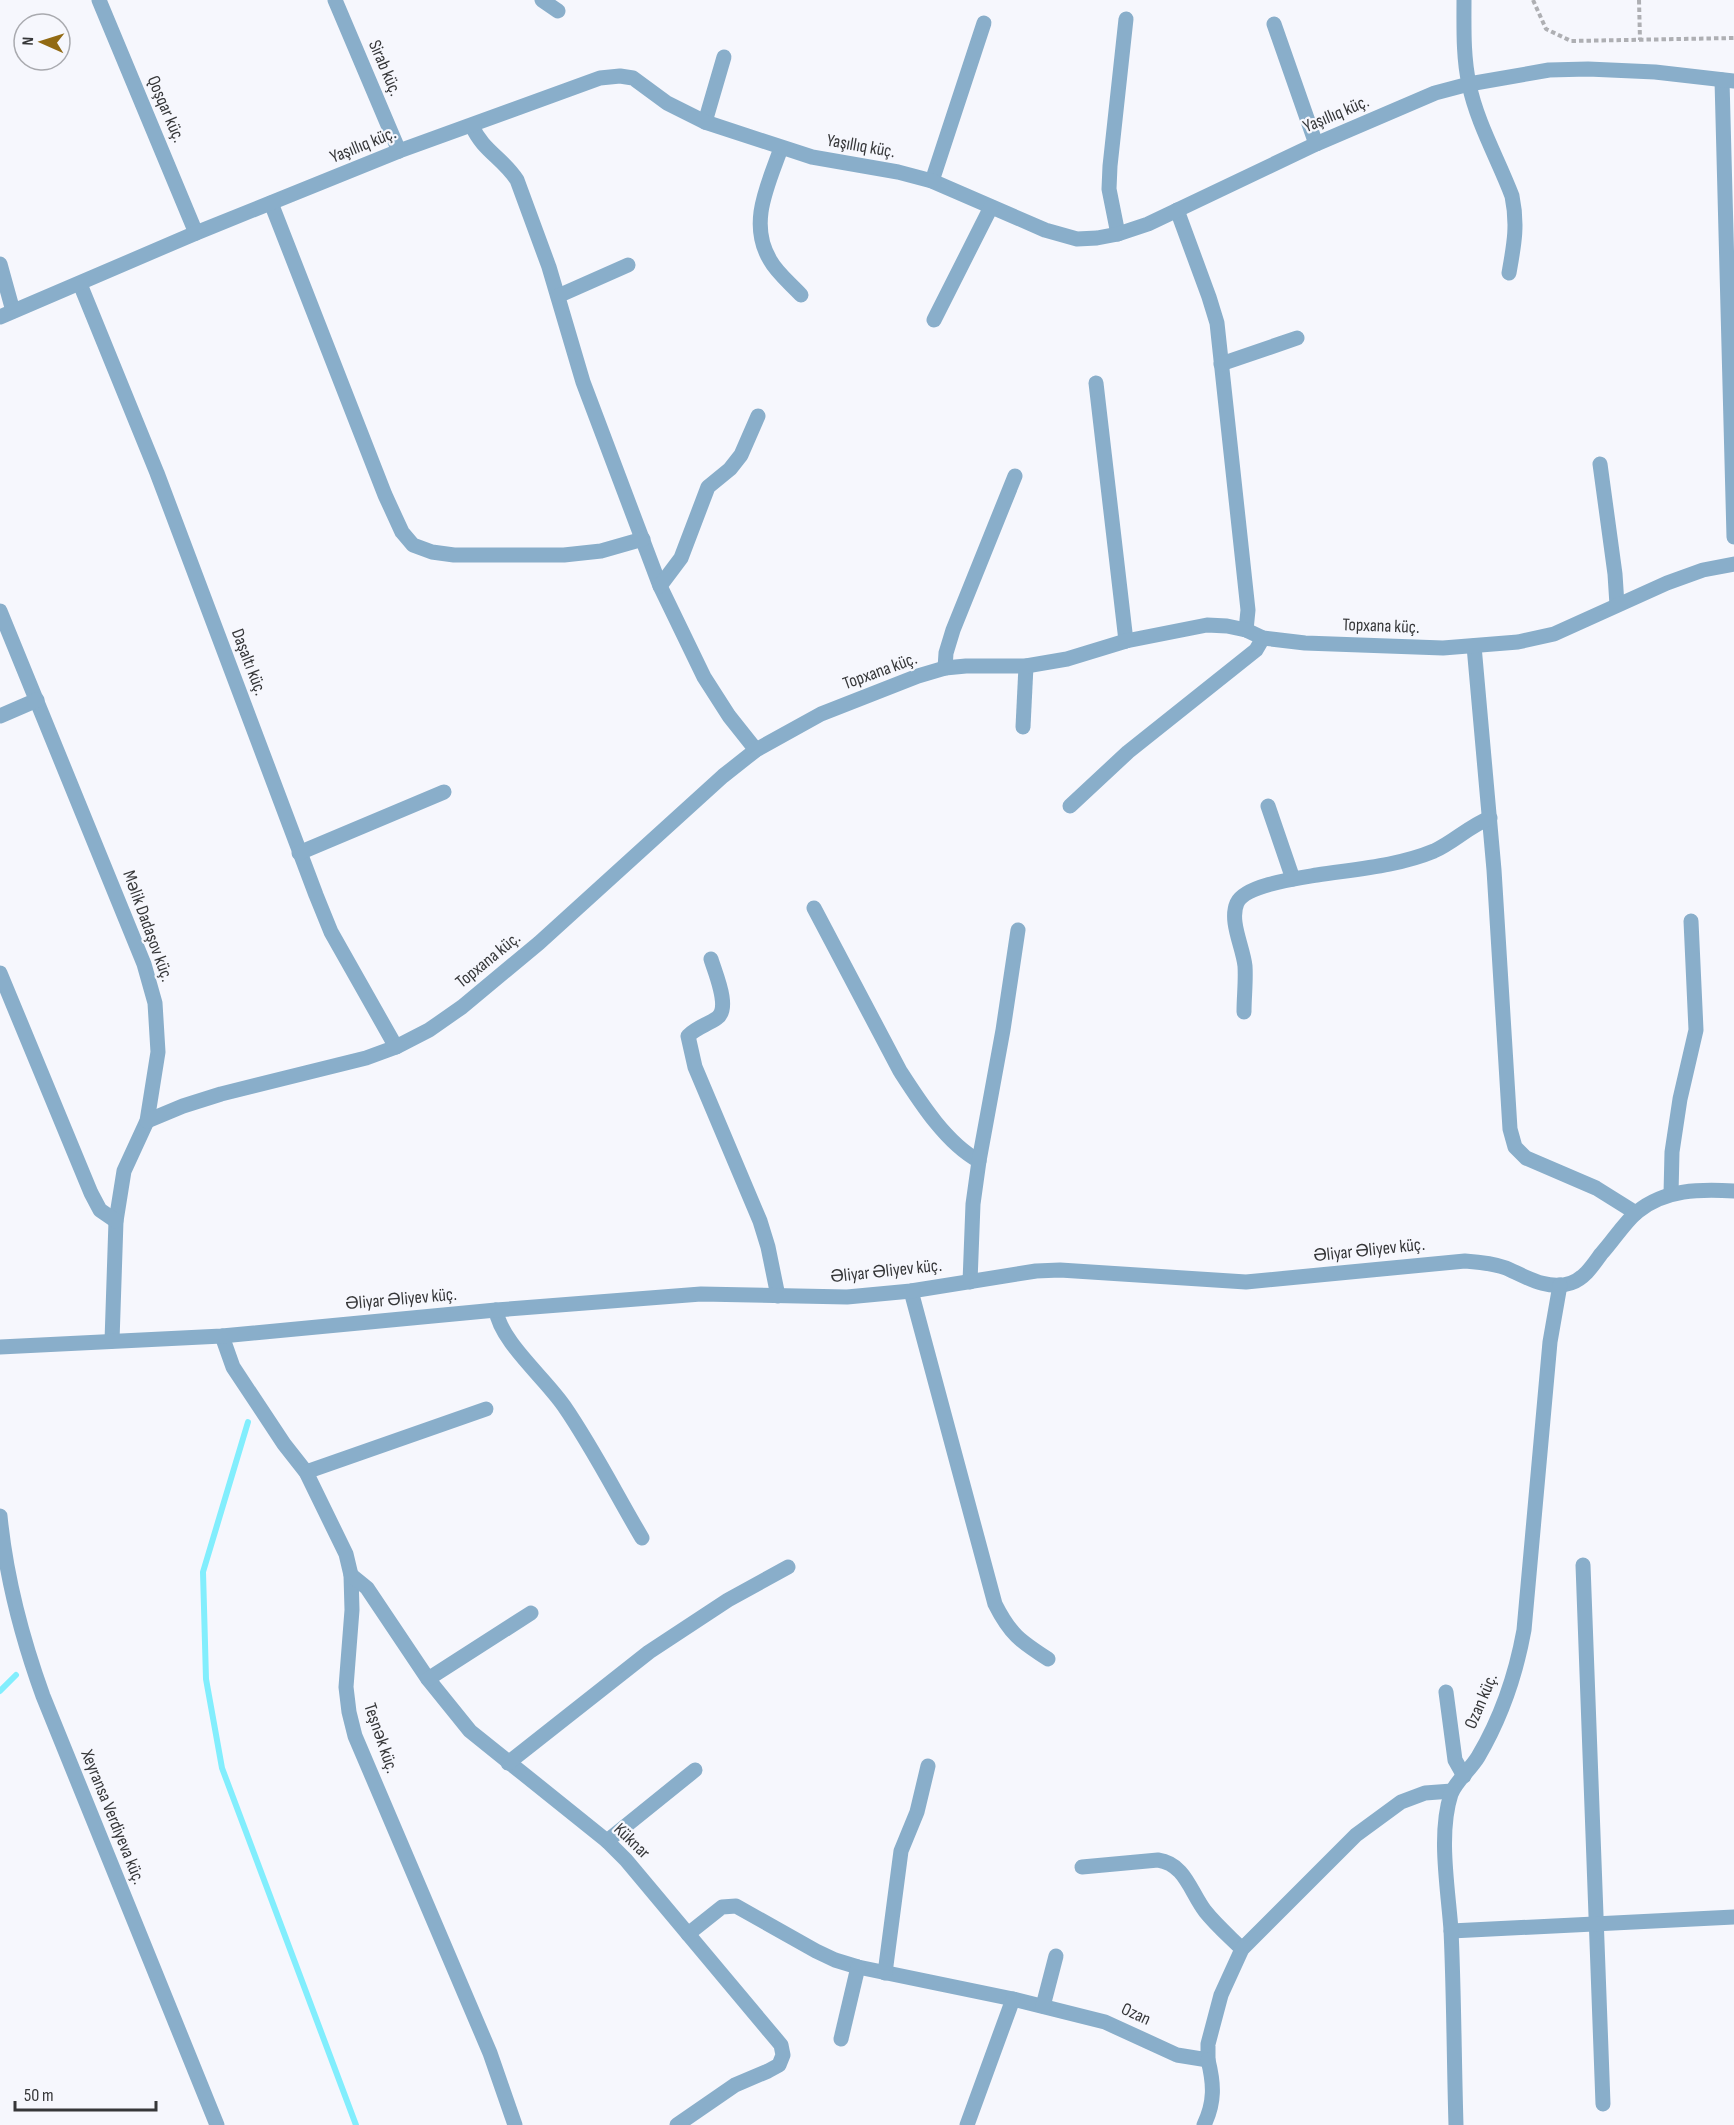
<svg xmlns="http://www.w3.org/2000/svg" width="1734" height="2125" font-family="'Sofia Sans Condensed',sans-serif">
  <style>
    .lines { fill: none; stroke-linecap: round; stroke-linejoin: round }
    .stream { stroke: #82eefd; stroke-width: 6 }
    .path { stroke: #aeafb3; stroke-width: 4; stroke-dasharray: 4.5 3; stroke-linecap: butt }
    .minor { stroke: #89aeca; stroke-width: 15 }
    .labels { text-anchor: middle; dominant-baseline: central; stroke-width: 4.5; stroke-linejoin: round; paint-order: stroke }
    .street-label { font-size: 18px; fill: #363739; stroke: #f6f7fd }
  </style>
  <rect width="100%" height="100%" fill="#f6f7fd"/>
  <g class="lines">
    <g class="stream">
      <path d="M 248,1422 L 203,1572 L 206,1679 L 222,1768 L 356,2125"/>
      <path d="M 0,1691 L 16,1675"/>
    </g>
    <g class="path">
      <path d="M 1533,0 L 1546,29 L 1571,41 L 1734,38"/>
      <path d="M 1639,0 L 1640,40"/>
    </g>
    <g class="minor">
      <path d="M 99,0 L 196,233"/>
      <path d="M 335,0 L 399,151"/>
      <path d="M 542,0 L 558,11"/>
      <path d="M 1464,0 C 1464,28 1463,56 1469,84 C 1477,123 1498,159 1512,196 C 1518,225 1514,245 1509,273"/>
      <path d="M 1274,24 L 1316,144"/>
      <path d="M 1722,80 L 1734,537"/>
      <path d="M 705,122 L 724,57"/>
      <path d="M 472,126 C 483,151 503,158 517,180 L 549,267 L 583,382 L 660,586 L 704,677 L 729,716 L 756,750"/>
      <path d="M 781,148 C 768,185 748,223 770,260 C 777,273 791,284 801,295"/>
      <path d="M 932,181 L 984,23"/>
      <path d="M 271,203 L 385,495 L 402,532 L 413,545 L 432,552 L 454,555 L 564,555 L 601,551 L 643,539"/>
      <path d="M 1177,210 L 1209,297 L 1217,323 L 1248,610 L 1246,630"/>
      <path d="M 1118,234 L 1109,189 L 1110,166 L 1126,19"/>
      <path d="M 0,264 L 13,311"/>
      <path d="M 80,284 L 157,473 L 316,895 L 331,932 L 396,1047"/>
      <path d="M 558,296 L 628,265"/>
      <path d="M 0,317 L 196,233 L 399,151 L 600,78 L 620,76 L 633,78 L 667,103 L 705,122 L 812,157 L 898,172 L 932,181 L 1045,230 L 1077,239 L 1097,238 L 1118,234 L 1148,224 L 1316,144 L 1435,93 L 1469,84 L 1549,70 L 1588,69 L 1655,72 L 1734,81"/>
      <path d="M 934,320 L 991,207"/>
      <path d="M 1221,364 L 1297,338"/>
      <path d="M 1096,383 L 1126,641"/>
      <path d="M 1600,464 L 1615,574 L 1617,605"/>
      <path d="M 660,586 L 681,558 L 708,487 L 730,469 L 741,455 L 758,416"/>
      <path d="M 0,611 L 144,964 L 155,1003 L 158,1052 L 147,1121 L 124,1171 L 116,1221 L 112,1341"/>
      <path d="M 1474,646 L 1494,870 L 1510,1129 L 1515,1147 L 1526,1158 L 1596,1188 L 1636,1213"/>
      <path d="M 945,668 L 946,653 L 953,630 L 1015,476"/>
      <path d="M 0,716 L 37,700"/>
      <path d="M 1023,727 L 1026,666"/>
      <path d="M 1070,806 L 1128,752 L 1256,650 L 1263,638"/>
      <path d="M 1268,806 L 1293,879"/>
      <path d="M 299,853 L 444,792"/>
      <path d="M 814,908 L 900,1071 C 920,1102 946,1143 979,1161"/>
      <path d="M 711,959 C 715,973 731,1008 717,1018 C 707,1025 697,1027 688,1036 L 695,1067 L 760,1221 L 768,1247 L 778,1296"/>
      <path d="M 0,973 L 91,1193 L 100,1210 L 116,1221"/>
      <path d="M 1244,1012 C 1244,997 1246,981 1245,966 C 1243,947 1229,921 1237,903 C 1245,885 1299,878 1317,875 C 1356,869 1398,866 1434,851 C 1454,842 1469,826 1490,818"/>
      <path d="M 147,1121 L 183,1106 L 221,1094 L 366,1058 L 396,1047 L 429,1030 L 462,1007 L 539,943 L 723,776 L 756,750 L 821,714 L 918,676 L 945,668 L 966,666 L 1026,666 L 1067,659 L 1126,641 L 1207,625 L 1227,626 L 1246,630 L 1263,638 L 1305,643 L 1443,648 L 1518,642 L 1554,634 L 1667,583 L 1703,570 L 1734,564"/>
      <path d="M 1671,1194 L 1672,1152 L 1680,1099 L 1696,1030 L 1691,921"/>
      <path d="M 970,1282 L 973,1204 L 979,1161 L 1003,1030 L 1018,930"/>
      <path d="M 911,1291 L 995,1604 C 1010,1634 1020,1641 1048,1659"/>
      <path d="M 496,1310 C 500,1341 545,1378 564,1406 C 593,1448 616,1494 642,1538"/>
      <path d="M 222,1336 L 233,1367 L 284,1444 L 306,1472 L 346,1554 L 351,1575 L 352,1610 L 346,1687 L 349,1712 L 355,1736 L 490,2053 L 515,2125"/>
      <path d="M 0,1347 L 222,1336 L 496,1310 L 701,1294 L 847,1297 L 911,1291 L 1036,1271 L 1060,1270 L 1246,1282 L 1465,1261 C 1479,1262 1492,1263 1506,1268 C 1526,1277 1548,1291 1571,1283 C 1585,1278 1593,1265 1601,1254 C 1613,1241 1624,1223 1637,1212 C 1665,1189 1700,1189 1734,1191"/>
      <path d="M 306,1472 L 486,1409"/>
      <path d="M 0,1516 C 6,1577 22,1638 43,1696 L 217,2125"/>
      <path d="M 1583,1565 L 1603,2104"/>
      <path d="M 351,1575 L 367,1588 L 428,1679 L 470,1731 L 607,1841 L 626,1860 L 781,2045 L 783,2055 L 779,2065 L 768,2071 L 735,2085 L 677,2125"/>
      <path d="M 428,1679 L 531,1613"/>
      <path d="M 1446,1692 L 1455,1760 L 1464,1776"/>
      <path d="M 508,1763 L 649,1652 L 728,1600 L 788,1567"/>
      <path d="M 607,1841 L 695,1770"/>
      <path d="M 1082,1867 L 1158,1860 C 1185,1864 1190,1891 1205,1911 C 1216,1925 1230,1937 1242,1949"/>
      <path d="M 1451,1931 L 1734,1917"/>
      <path d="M 688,1934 L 722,1907 L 736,1906 L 816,1951 L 835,1960 L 858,1967 L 1013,1999 L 1105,2022 L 1177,2055 L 1208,2060 L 1208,2044 L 1221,1995 L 1242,1949 L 1356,1835 L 1401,1802 L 1425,1793 L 1452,1791"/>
      <path d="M 885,1973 L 901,1851 L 917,1812 L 928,1766"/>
      <path d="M 1043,2006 L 1056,1956"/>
      <path d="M 841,2039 L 858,1967"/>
      <path d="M 967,2125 L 1013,1999"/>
      <path d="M 1204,2125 C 1215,2102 1214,2084 1208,2060"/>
      <path d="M 1456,2125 C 1454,2060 1454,1995 1451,1930 C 1448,1888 1438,1834 1451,1794 C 1456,1781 1470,1770 1478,1757 C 1501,1718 1516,1674 1524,1630 L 1550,1342 L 1560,1285"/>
    </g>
  </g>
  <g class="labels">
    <g class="street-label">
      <text transform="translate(385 68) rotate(67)">Sirab küç.</text>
      <text transform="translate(166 109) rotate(67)">Qoşqar küç.</text>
      <text transform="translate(1336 114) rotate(-23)">Yaşıllıq küç.</text>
      <text transform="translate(363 145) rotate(-22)">Yaşıllıq küç.</text>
      <text transform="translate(861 146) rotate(10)">Yaşıllıq küç.</text>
      <text transform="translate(1381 626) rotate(2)">Topxana küç.</text>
      <text transform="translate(249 662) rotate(69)">Daşaltı küç.</text>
      <text transform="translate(880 671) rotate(-20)">Topxana küç.</text>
      <text transform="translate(148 926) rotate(70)">Məlik Dadaşov küç.</text>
      <text transform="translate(488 960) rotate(-39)">Topxana küç.</text>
      <text transform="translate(1369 1250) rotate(-6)">Əliyar Əliyev küç.</text>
      <text transform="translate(886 1271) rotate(-6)">Əliyar Əliyev küç.</text>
      <text transform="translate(401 1299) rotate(-5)">Əliyar Əliyev küç.</text>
      <text transform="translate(1481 1701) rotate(-67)">Ozan küç.</text>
      <text transform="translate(381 1738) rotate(71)">Teşnək küç.</text>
      <text transform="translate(113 1817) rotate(68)">Xeyransa Verdiyeva küç.</text>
      <text transform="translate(632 1841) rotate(44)">Küknar</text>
      <text transform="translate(1136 2014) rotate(25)">Ozan</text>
    </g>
  </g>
  <g transform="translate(42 42) rotate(273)"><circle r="28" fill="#f6f7fd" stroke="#a9aaaf" stroke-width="1.5"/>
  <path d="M0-4.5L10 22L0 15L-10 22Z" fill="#926a13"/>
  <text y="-9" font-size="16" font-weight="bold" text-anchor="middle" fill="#363739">N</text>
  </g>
  <path d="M15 2101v9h141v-9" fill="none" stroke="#363739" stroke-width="3"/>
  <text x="24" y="2101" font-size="18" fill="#363739" stroke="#f6f7fd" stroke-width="4.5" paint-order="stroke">50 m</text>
</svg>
